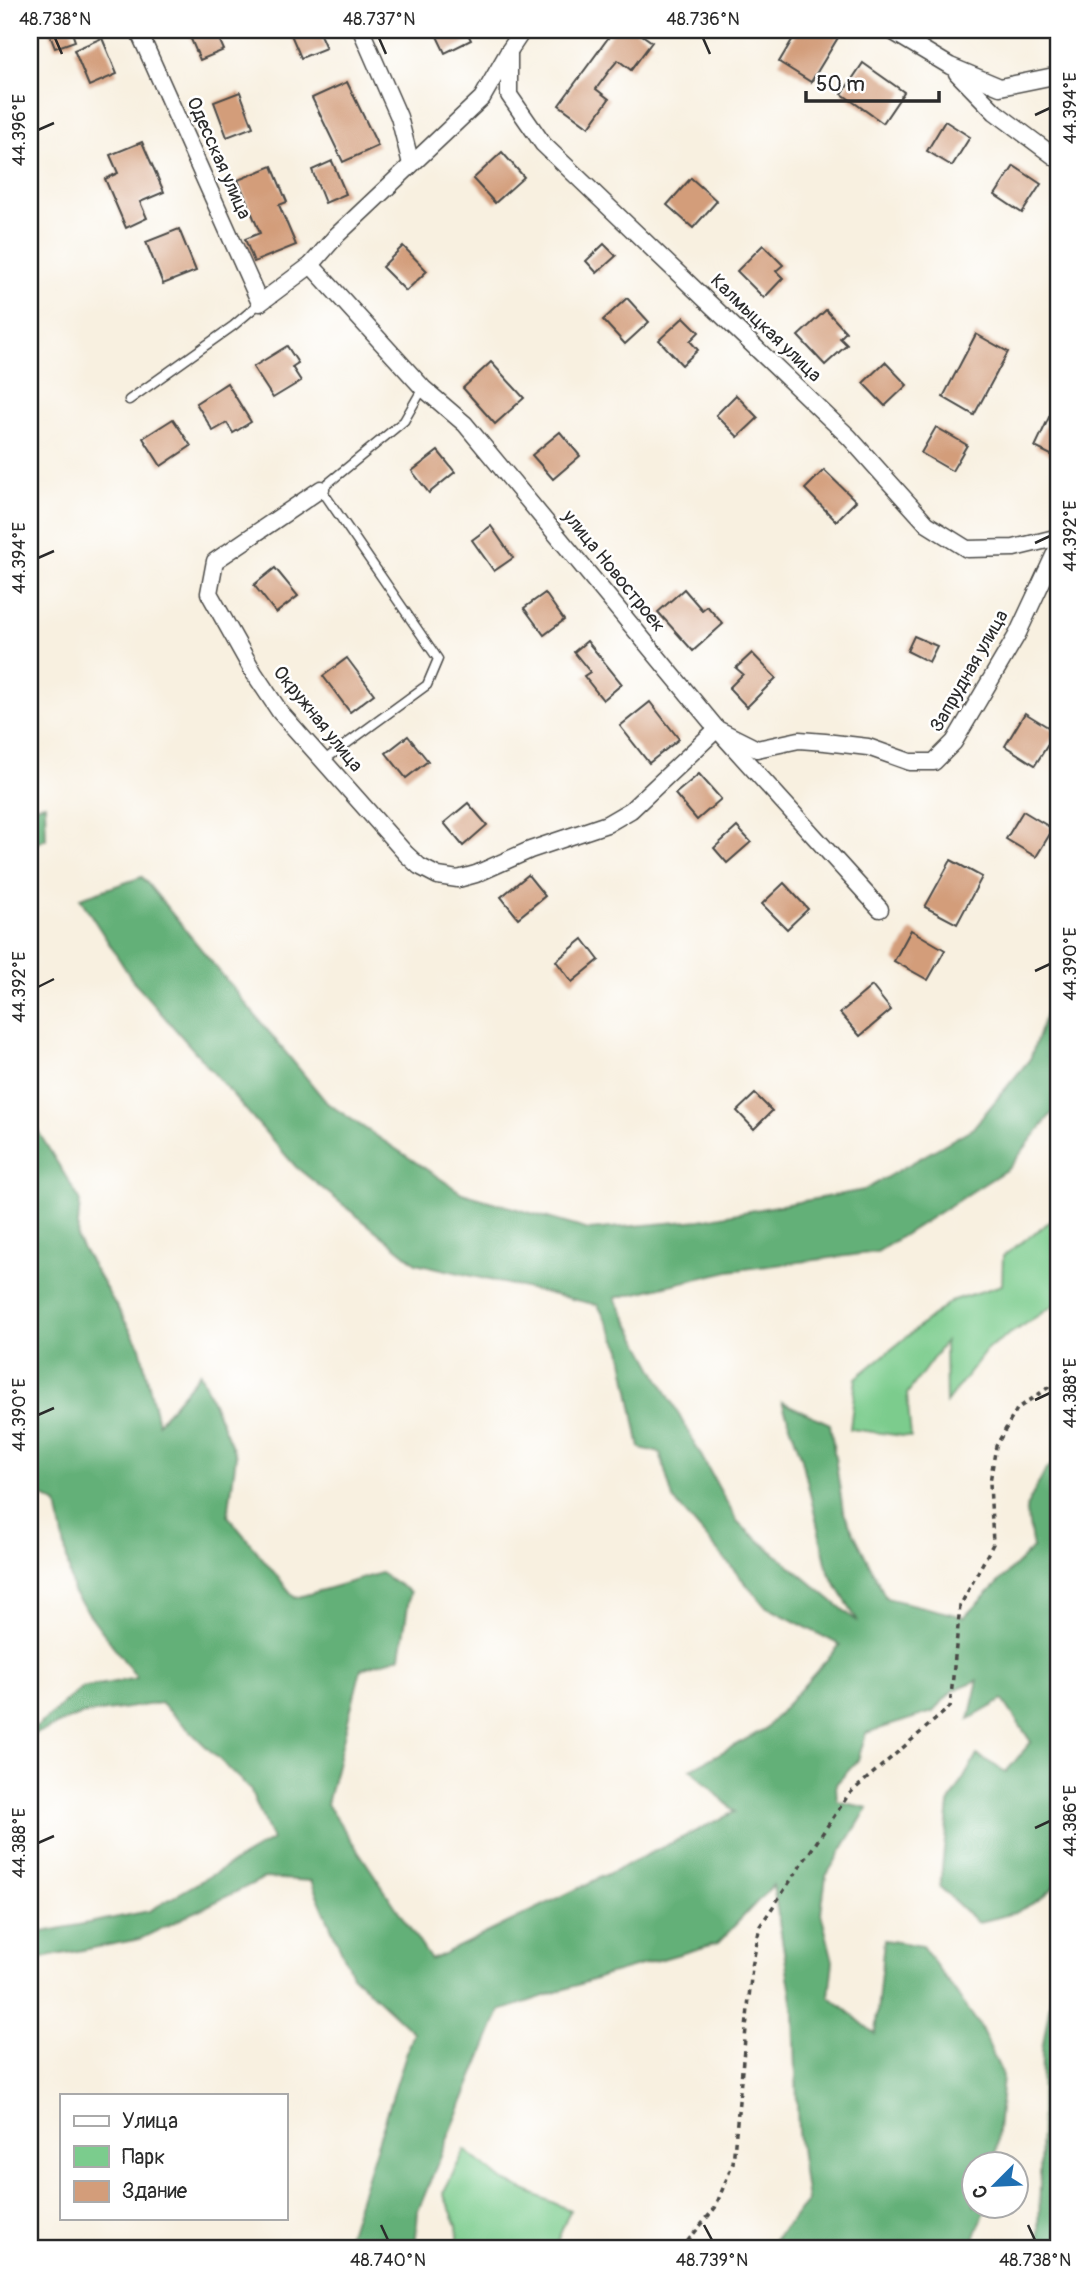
<svg xmlns="http://www.w3.org/2000/svg" width="1089" height="2279" font-family="Pangolin,sans-serif">
  <style>
    .green { fill: #7bcc8d; stroke: #537c5c; stroke-width: 2 }
    .forest { fill: #64b078; stroke: #486e52; stroke-width: 2 }
    .building { fill: #d39d7a }
    .lines { fill: none; stroke-linecap: round; stroke-linejoin: round }
    .service-casing { stroke: #4a4946; stroke-width: 11 }
    .minor-casing { stroke: #4a4946; stroke-width: 19 }
    .path { stroke: #4a4946; stroke-width: 3.5; stroke-dasharray: 5 5; stroke-linecap: butt }
    .service { stroke: #fff; stroke-width: 8 }
    .minor { stroke: #fff; stroke-width: 16 }
    .ticks { fill: none; stroke: #2b2b2b; stroke-width: 2.5 }
    .labels { text-anchor: middle; dominant-baseline: central; stroke-width: 5; stroke-linejoin: round; paint-order: stroke }
    .street-label { font-size: 19px; fill: #2b2b2b; stroke: #fff }
    .neatline { fill: none; stroke: #2b2b2b; stroke-width: 2.5 }
    .ticks-label { font-size: 18px; text-anchor: middle; fill: #2b2b2b }
  </style>
  <rect width="100%" height="100%" fill="#fff"/>
  <filter id="ink" filterUnits="userSpaceOnUse"><feTurbulence type="fractalNoise" baseFrequency=".0143" numOctaves="2"/><feDisplacementMap in="SourceGraphic" scale="14" xChannelSelector="R" yChannelSelector="G"/><feConvolveMatrix kernelMatrix="1 2 1 2 8 2 1 2 1" color-interpolation-filters="sRGB"/></filter>
  <filter id="wash" filterUnits="userSpaceOnUse"><feTurbulence type="fractalNoise" baseFrequency=".00686" numOctaves="4" result="noise"/><feDisplacementMap in="SourceGraphic" scale="28" xChannelSelector="R" yChannelSelector="G"/><feGaussianBlur stdDeviation="1.57" result="paint"/><feColorMatrix in="noise" values="0 0 0 0 0 0 0 0 0 0 0 0 0 0 0 0 0 1.4 0 .05"/><feComposite in="paint" operator="in"/></filter>
  <g filter="url(#wash)">
    <rect width="100%" height="100%" fill="#f8f0e0"/>
    <g class="green">
      <path d="M 1059,1215 L 1059,1302 L 988,1348 L 946,1403 L 945,1342 L 907,1394 L 911,1437 L 850,1429 L 856,1378 L 951,1301 L 1002,1285 L 1003,1256 Z"/>
      <path d="M 465,2150 L 502,2180 L 570,2210 L 554,2249 L 458,2249 L 457,2225 L 443,2193 Z"/>
    </g>
    <g class="forest">
      <path d="M 45,804 L 46,839 L 30,847 L 30,807 Z"/>
      <path d="M 142,877 L 327,1103 L 462,1193 L 589,1230 L 700,1220 L 864,1190 L 973,1128 L 1030,1059 L 1059,976 L 1059,1104 L 1009,1168 L 877,1252 L 729,1271 L 615,1298 L 738,1523 L 858,1622 L 828,1571 L 802,1459 L 782,1402 L 830,1424 L 843,1511 L 886,1598 L 964,1617 L 1033,1548 L 1026,1507 L 1046,1469 L 1059,1461 L 1059,1882 C 1039,1905 1007,1917 977,1922 L 940,1887 L 949,1804 L 977,1755 L 1006,1772 L 1031,1742 L 1003,1700 L 969,1719 L 978,1680 L 953,1690 L 933,1712 L 866,1733 L 858,1760 L 836,1784 L 837,1801 L 868,1808 L 826,1876 L 821,1913 L 833,1961 L 829,1996 L 875,2034 L 884,1940 L 922,1946 L 980,2026 L 1003,2076 L 995,2163 L 974,2164 L 974,2206 L 987,2206 L 970,2249 L 781,2249 L 774,2240 L 807,2202 L 798,2132 L 794,2012 L 773,1885 L 718,1943 L 610,1974 L 500,2011 L 418,2211 L 415,2249 L 344,2249 L 413,2032 L 352,1975 L 311,1881 L 264,1878 L 140,1939 L 30,1960 L 30,1931 L 43,1932 L 149,1911 L 272,1840 L 250,1789 L 161,1703 L 80,1715 L 30,1736 L 30,1733 L 81,1688 L 137,1678 L 73,1592 L 57,1504 L 30,1490 L 30,1118 L 80,1200 L 77,1239 L 140,1347 L 158,1423 L 200,1373 L 236,1456 L 228,1516 L 295,1598 L 381,1573 L 410,1592 L 400,1657 L 361,1669 L 327,1804 L 431,1960 L 735,1812 L 691,1769 L 765,1729 L 840,1645 L 765,1606 L 673,1499 L 660,1453 L 640,1448 L 621,1349 L 598,1305 L 416,1263 L 296,1167 L 133,981 L 80,898 Z"/>
      <path d="M 1059,1968 L 1059,2247 L 1039,2241 L 1042,2050 L 1055,1973 Z"/>
    </g>
    <g id="blocks">
      <g class="building">
        <path d="M 48,30 L 71,30 L 75,41 L 55,48 Z"/>
        <path d="M 187,30 L 215,30 L 224,50 L 200,60 Z"/>
        <path d="M 289,30 L 318,30 L 326,48 L 301,58 Z"/>
        <path d="M 434,30 L 466,30 L 471,40 L 445,53 Z"/>
        <path d="M 614,30 L 635,30 L 652,42 L 631,70 L 618,60 L 612,67 L 596,89 L 609,99 L 589,127 L 559,105 Z"/>
        <path d="M 798,30 L 830,30 L 839,36 L 811,82 L 779,62 Z"/>
        <path d="M 102,38 L 117,74 L 89,86 L 74,50 Z"/>
        <path d="M 863,63 L 904,92 L 883,123 L 842,94 Z"/>
        <path d="M 347,82 L 378,146 L 343,162 L 312,98 Z"/>
        <path d="M 240,92 L 253,127 L 227,137 L 214,102 Z"/>
        <path d="M 945,121 L 970,137 L 952,166 L 927,151 Z"/>
        <path d="M 142,142 L 164,192 L 140,202 L 147,218 L 126,228 L 105,179 L 118,173 L 110,155 Z"/>
        <path d="M 502,152 L 524,177 L 495,203 L 473,179 Z"/>
        <path d="M 332,161 L 346,194 L 325,203 L 312,170 Z"/>
        <path d="M 272,166 L 287,202 L 279,205 L 296,245 L 254,262 L 245,239 L 260,233 L 238,180 Z"/>
        <path d="M 1014,166 L 1041,184 L 1022,213 L 995,195 Z"/>
        <path d="M 691,178 L 717,201 L 693,228 L 667,205 Z"/>
        <path d="M 179,229 L 196,271 L 163,284 L 146,242 Z"/>
        <path d="M 604,244 L 616,256 L 597,273 L 586,261 Z"/>
        <path d="M 763,245 L 783,265 L 776,271 L 783,278 L 764,298 L 737,271 Z"/>
        <path d="M 403,246 L 427,271 L 406,291 L 382,267 Z"/>
        <path d="M 627,298 L 649,322 L 625,344 L 603,320 Z"/>
        <path d="M 826,310 L 846,332 L 840,338 L 847,345 L 825,365 L 798,336 Z"/>
        <path d="M 684,317 L 699,332 L 690,341 L 698,350 L 682,365 L 659,340 Z"/>
        <path d="M 976,334 L 1008,352 L 974,415 L 943,397 Z"/>
        <path d="M 287,346 L 298,363 L 292,367 L 301,381 L 273,398 L 253,367 Z"/>
        <path d="M 491,362 L 524,398 L 495,424 L 463,388 Z"/>
        <path d="M 885,362 L 907,385 L 885,406 L 863,383 Z"/>
        <path d="M 227,383 L 251,422 L 233,433 L 227,423 L 213,431 L 196,403 Z"/>
        <path d="M 736,395 L 758,418 L 738,437 L 716,415 Z"/>
        <path d="M 1059,396 L 1059,459 L 1035,447 Z"/>
        <path d="M 173,419 L 191,446 L 161,466 L 143,438 Z"/>
        <path d="M 936,427 L 967,445 L 952,471 L 921,453 Z"/>
        <path d="M 560,432 L 580,456 L 553,479 L 532,455 Z"/>
        <path d="M 438,451 L 455,472 L 429,493 L 412,471 Z"/>
        <path d="M 824,470 L 856,501 L 836,521 L 805,489 Z"/>
        <path d="M 491,526 L 513,558 L 494,571 L 472,540 Z"/>
        <path d="M 275,568 L 298,596 L 276,613 L 254,585 Z"/>
        <path d="M 684,589 L 702,610 L 707,606 L 723,624 L 693,651 L 658,612 Z"/>
        <path d="M 545,593 L 564,620 L 544,635 L 524,608 Z"/>
        <path d="M 914,636 L 937,646 L 929,662 L 907,651 Z"/>
        <path d="M 587,641 L 622,684 L 603,700 L 584,676 L 590,672 L 574,652 Z"/>
        <path d="M 752,653 L 776,678 L 747,707 L 729,688 L 743,674 L 736,668 Z"/>
        <path d="M 347,658 L 374,694 L 350,712 L 323,676 Z"/>
        <path d="M 650,702 L 679,739 L 649,763 L 620,726 Z"/>
        <path d="M 1025,713 L 1056,732 L 1035,765 L 1005,746 Z"/>
        <path d="M 408,736 L 428,761 L 406,778 L 386,753 Z"/>
        <path d="M 699,774 L 721,799 L 697,820 L 675,794 Z"/>
        <path d="M 468,803 L 487,825 L 463,846 L 444,823 Z"/>
        <path d="M 1023,811 L 1053,829 L 1036,857 L 1006,839 Z"/>
        <path d="M 737,827 L 751,842 L 727,863 L 714,848 Z"/>
        <path d="M 951,860 L 982,877 L 957,924 L 925,907 Z"/>
        <path d="M 528,875 L 545,896 L 518,918 L 501,897 Z"/>
        <path d="M 784,883 L 808,909 L 787,929 L 762,904 Z"/>
        <path d="M 911,930 L 945,950 L 928,980 L 894,961 Z"/>
        <path d="M 583,939 L 599,960 L 572,982 L 556,961 Z"/>
        <path d="M 872,986 L 891,1010 L 860,1036 L 840,1013 Z"/>
        <path d="M 755,1094 L 772,1111 L 754,1129 L 737,1111 Z"/>
      </g>
    </g>
  </g>
  <g filter="url(#ink)">
    <use href="#blocks" fill-opacity="0" stroke="#4a4946" stroke-width="2"/>
    <g class="lines">
      <g class="service-casing">
        <g id="service">
          <path d="M 129,400 L 233,326 L 260,303"/>
          <path d="M 323,761 L 427,685 L 438,659 L 321,489 L 404,421 L 423,388"/>
        </g>
      </g>
      <g class="minor-casing">
        <g id="minor">
          <path d="M 138,30 L 260,303 L 311,265 L 337,235 L 482,98 L 509,51 L 523,30"/>
          <path d="M 361,30 L 399,117 L 411,164"/>
          <path d="M 890,30 L 950,66 L 1000,87 L 1059,75"/>
          <path d="M 509,51 L 509,95 L 543,144 L 849,437 L 927,524 L 967,549 L 1014,548 L 1059,537"/>
          <path d="M 957,73 L 995,112 L 1059,160"/>
          <path d="M 311,265 L 423,388 L 465,424 L 717,729 L 880,909"/>
          <path d="M 321,489 L 215,561 L 209,593 L 254,673 L 280,712 L 406,854 L 419,866 L 438,876 L 458,879 L 476,874 L 530,850 L 607,824 L 631,810 L 717,729 L 757,749 L 799,740 L 825,742 L 868,747 L 910,762 L 934,762 L 954,742 L 1017,635 L 1059,545"/>
        </g>
      </g>
      <path class="path" d="M 681,2249 L 715,2208 L 733,2163 L 752,1967 L 760,1926 L 849,1794 L 950,1707 L 960,1606 L 993,1544 L 990,1482 L 996,1446 L 1017,1409 L 1059,1380"/>
      <use href="#service" class="service"/>
      <use href="#minor" class="minor"/>
    </g>
  </g>
  <path class="ticks" d="M 55,38 L 62,54M 379,38 L 386,54M 703,38 L 710,54M 1035,115 L 1050,108M 38,130 L 54,123M 1035,543 L 1050,536M 38,558 L 54,551M 1035,971 L 1050,964M 38,987 L 54,979M 1035,1400 L 1050,1393M 38,1415 L 54,1408M 1035,1828 L 1050,1821M 38,1843 L 54,1836M 381,2225 L 388,2240M 704,2225 L 712,2240M 1028,2225 L 1035,2240"/>
  <g class="labels">
    <g class="street-label">
      <text transform="translate(219 158) rotate(66)">Одесская улица</text>
      <text transform="translate(766 328) rotate(44)">Калмыцкая улица</text>
      <text transform="translate(614 571) rotate(51)">улица Новостроек</text>
      <text transform="translate(969 671) rotate(-60)">Запрудная улица</text>
      <text transform="translate(318 719) rotate(51)">Окружная улица</text>
    </g>
  </g>
  <rect width="1089" height="2279" fill="none" stroke="#fff" stroke-width="77"/>
  <rect x="60" y="2094" width="228" height="126" fill="#ffffff" stroke="#aaaaaa" stroke-width="2"/>
  <rect x="74" y="2116" width="35" height="10" fill="#ffffff" stroke="#aaaaaa" stroke-width="2"/>
  <text x="122" y="2128" font-size="21" fill="#2b2b2b">Улица</text>
  <rect x="74" y="2146" width="35" height="21" fill="#7bcc8d" stroke="#aaaaaa" stroke-width="2"/>
  <text x="122" y="2164" font-size="21" fill="#2b2b2b">Парк</text>
  <rect x="74" y="2181" width="35" height="21" fill="#d39d7a" stroke="#aaaaaa" stroke-width="2"/>
  <text x="122" y="2198" font-size="21" fill="#2b2b2b">Здание</text>
  <g transform="translate(995 2185) rotate(246)"><circle r="33" fill="#ffffff" stroke="#aaaaaa" stroke-width="2"/>
  <path d="M0-5L12 26L0 18L-12 26Z" fill="#1f6fb2"/>
  <text y="-10" font-size="19" font-weight="bold" text-anchor="middle" fill="#2b2b2b">С</text>
  </g>
  <path d="M806 91v10h133v-10" fill="none" stroke="#2b2b2b" stroke-width="3.5"/>
  <text x="816" y="91" font-size="21" fill="#2b2b2b" stroke="#ffffff" stroke-width="5" paint-order="stroke">50 m</text>
  <rect x="38" y="38" width="1012" height="2202" class="neatline"/>
  <g class="ticks-label">
    <text x="55" y="25">48.738°N</text>
    <text x="379" y="25">48.737°N</text>
    <text x="703" y="25">48.736°N</text>
    <text transform="translate(1070 108) rotate(-90)" y="6">44.394°E</text>
    <text transform="translate(19 130) rotate(-90)" y="6">44.396°E</text>
    <text transform="translate(1070 536) rotate(-90)" y="6">44.392°E</text>
    <text transform="translate(19 558) rotate(-90)" y="6">44.394°E</text>
    <text transform="translate(1070 964) rotate(-90)" y="6">44.390°E</text>
    <text transform="translate(19 987) rotate(-90)" y="6">44.392°E</text>
    <text transform="translate(1070 1393) rotate(-90)" y="6">44.388°E</text>
    <text transform="translate(19 1415) rotate(-90)" y="6">44.390°E</text>
    <text transform="translate(1070 1821) rotate(-90)" y="6">44.386°E</text>
    <text transform="translate(19 1843) rotate(-90)" y="6">44.388°E</text>
    <text x="388" y="2266">48.740°N</text>
    <text x="712" y="2266">48.739°N</text>
    <text x="1035" y="2266">48.738°N</text>
  </g>
</svg>
